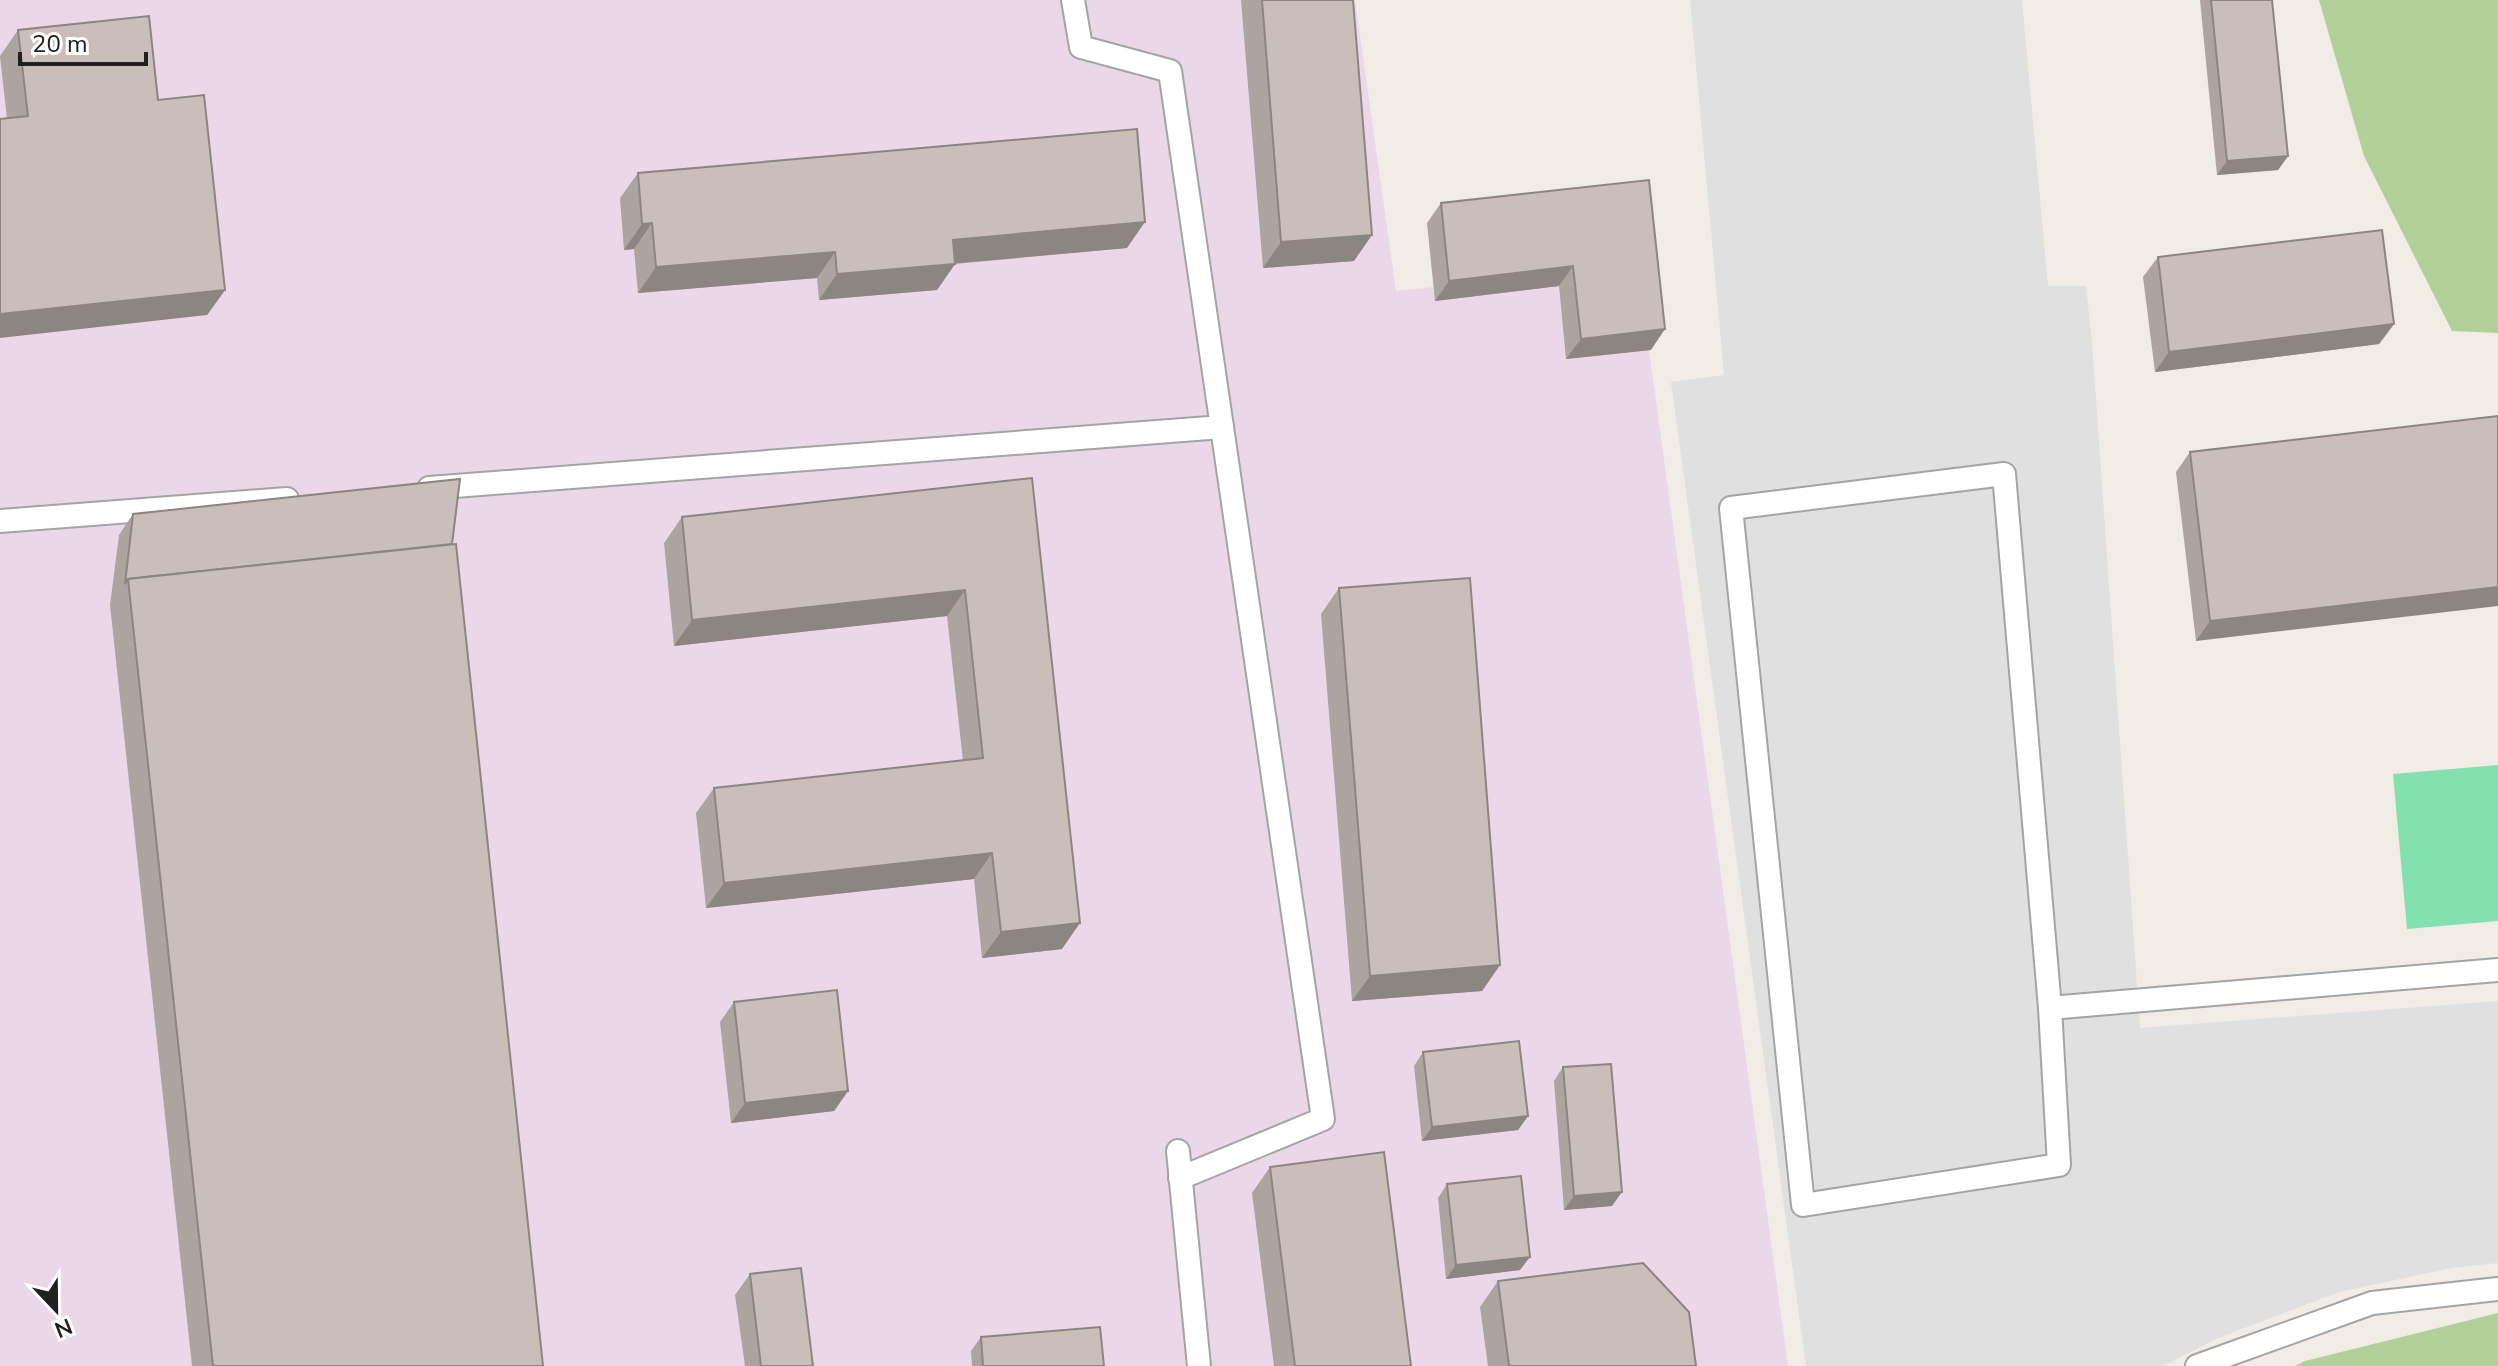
<svg xmlns="http://www.w3.org/2000/svg" width="2498" height="1366" font-family="'Nunito Sans',sans-serif">
  <style>
    .industrial { fill: #ead8e9 }
    .forest { fill: #b2d19a }
    .pitch { fill: #83e1af }
    .parking { fill: #e0e0e0 }
    .lines { fill: none; stroke-linecap: round; stroke-linejoin: round }
    .lane-casing { stroke: #a4a4a4; stroke-width: 26 }
    .lane { stroke: #fff; stroke-width: 22 }
    .wall { fill: #ada39f }
    .shaded-wall { fill: #8d8582 }
    .building { fill: #c9beb9; stroke: #8d8582; stroke-width: 2 }
  </style>
  <rect width="100%" height="100%" fill="#f1ece6"/>
  <path class="industrial" d="M 0,0 L 1355,0 L 1396,291 L 1570,273 L 1647,335 L 1788,1366 L 0,1366 Z"/>
  <g class="forest">
    <path d="M 2319,0 L 2498,0 L 2498,333 L 2452,331 L 2364,156 Z"/>
    <path d="M 2498,1313 L 2498,1366 L 2295,1366 L 2305,1361 Z"/>
  </g>
  <path class="pitch" d="M 2498,765 L 2498,921 L 2407,929 L 2393,774 Z"/>
  <path class="parking" d="M 1690,0 L 2022,0 L 2048,286 L 2086,286 L 2092,342 L 2140,1028 L 2498,1001 L 2498,1263 L 2451,1268 L 2339,1292 L 2218,1338 L 2163,1366 L 1806,1366 L 1671,382 L 1724,375 Z"/>
  <g class="lines">
    <g class="lane-casing">
      <g id="lane">
        <path d="M 1073,0 L 1081,47 L 1170,71 L 1323,1119 L 1180,1178"/>
        <path d="M 2004,474 L 2050,1008 L 2059,1165 L 1803,1205 L 1731,508 Z"/>
        <path d="M 429,488 L 1222,427"/>
        <path d="M 0,521 L 287,499"/>
        <path d="M 2050,1008 L 2498,970"/>
        <path d="M 1178,1151 L 1199,1366"/>
        <path d="M 2197,1366 L 2372,1303 L 2498,1289"/>
      </g>
    </g>
    <use href="#lane" class="lane"/>
  </g>
  <g class="wall">
    <path d="M 1241,0 L 1353,0 L 1354,261 L 1263,268 Z"/>
    <path d="M 2200,0 L 2272,0 L 2288,156 L 2278,170 L 2217,175 Z"/>
    <path d="M 18,30 L 158,100 L 225,290 L 207,315 L 7,119 L 0,56 Z"/>
    <path d="M 638,173 L 1127,248 L 955,264 L 937,290 L 819,300 L 817,278 L 638,293 L 634,249 L 624,250 L 620,198 Z"/>
    <path d="M 1649,180 L 1651,350 L 1566,359 L 1559,286 L 1435,301 L 1427,223 L 1441,203 Z"/>
    <path d="M 2158,257 L 2394,324 L 2379,344 L 2155,372 L 2143,277 Z"/>
    <path d="M 2498,416 L 2196,641 L 2176,472 L 2190,452 Z"/>
    <path d="M 1032,478 L 1062,949 L 982,958 L 974,879 L 706,908 L 696,813 L 714,788 L 963,761 L 947,616 L 674,646 L 664,543 L 682,517 Z"/>
    <path d="M 133,514 L 452,544 L 543,1366 L 192,1366 L 110,605 L 119,535 Z"/>
    <path d="M 1339,588 L 1500,965 L 1482,991 L 1352,1001 L 1321,614 Z"/>
    <path d="M 734,1002 L 848,1091 L 834,1111 L 731,1123 L 720,1022 Z"/>
    <path d="M 1423,1052 L 1528,1116 L 1518,1130 L 1422,1141 L 1414,1066 Z"/>
    <path d="M 1563,1067 L 1612,1206 L 1564,1210 L 1554,1081 Z"/>
    <path d="M 1270,1167 L 1411,1366 L 1274,1366 L 1252,1193 Z"/>
    <path d="M 1447,1184 L 1520,1270 L 1446,1279 L 1438,1198 Z"/>
    <path d="M 750,1274 L 813,1366 L 745,1366 L 735,1295 Z"/>
    <path d="M 1498,1281 L 1696,1366 L 1488,1366 L 1480,1307 Z"/>
    <path d="M 981,1337 L 1104,1366 L 972,1366 L 971,1351 Z"/>
  </g>
  <g class="shaded-wall">
    <path d="M 2288,156 L 2278,170 L 2217,175 L 2227,161 Z"/>
    <path d="M 1145,222 L 1127,248 L 935,265 L 953,240 Z"/>
    <path d="M 652,223 L 634,249 L 624,250 L 642,224 Z"/>
    <path d="M 1372,235 L 1354,261 L 1263,268 L 1281,242 Z"/>
    <path d="M 835,252 L 817,278 L 638,293 L 656,267 Z"/>
    <path d="M 955,264 L 937,290 L 819,300 L 837,274 Z"/>
    <path d="M 1573,266 L 1559,286 L 1435,301 L 1449,281 Z"/>
    <path d="M 225,290 L 207,315 L 0,338 L 0,314 Z"/>
    <path d="M 2394,324 L 2379,344 L 2155,372 L 2169,352 Z"/>
    <path d="M 1665,329 L 1651,350 L 1566,359 L 1581,339 Z"/>
    <path d="M 2498,587 L 2498,606 L 2196,641 L 2210,621 Z"/>
    <path d="M 965,590 L 947,616 L 674,646 L 692,620 Z"/>
    <path d="M 992,853 L 974,879 L 706,908 L 724,883 Z"/>
    <path d="M 1080,923 L 1062,949 L 982,958 L 1001,932 Z"/>
    <path d="M 1500,965 L 1482,991 L 1352,1001 L 1370,976 Z"/>
    <path d="M 848,1091 L 834,1111 L 731,1123 L 745,1103 Z"/>
    <path d="M 1528,1116 L 1518,1130 L 1422,1141 L 1432,1127 Z"/>
    <path d="M 1622,1192 L 1612,1206 L 1564,1210 L 1574,1196 Z"/>
    <path d="M 1530,1257 L 1520,1270 L 1446,1279 L 1456,1265 Z"/>
  </g>
  <g class="building">
    <path d="M 1262,0 L 1353,0 L 1372,235 L 1281,242 Z"/>
    <path d="M 2211,0 L 2272,0 L 2288,156 L 2227,161 Z"/>
    <path d="M 149,16 L 158,100 L 204,95 L 225,290 L 0,314 L 0,119 L 28,116 L 18,30 Z"/>
    <path d="M 1137,129 L 1145,222 L 953,240 L 955,264 L 837,274 L 835,252 L 656,267 L 652,223 L 642,224 L 638,173 Z"/>
    <path d="M 1649,180 L 1665,329 L 1581,339 L 1573,266 L 1449,281 L 1441,203 Z"/>
    <path d="M 2382,230 L 2394,324 L 2169,352 L 2158,257 Z"/>
    <path d="M 2498,416 L 2498,587 L 2210,621 L 2190,452 Z"/>
    <path d="M 1032,478 L 1080,923 L 1001,932 L 992,853 L 724,883 L 714,788 L 983,758 L 965,590 L 692,620 L 682,517 Z"/>
    <path d="M 460,479 L 452,544 L 128,579 L 125,584 L 133,514 Z"/>
    <path d="M 456,544 L 543,1366 L 213,1366 L 128,579 Z"/>
    <path d="M 1470,578 L 1500,965 L 1370,976 L 1339,588 Z"/>
    <path d="M 837,990 L 848,1091 L 745,1103 L 734,1002 Z"/>
    <path d="M 1519,1041 L 1528,1116 L 1432,1127 L 1423,1052 Z"/>
    <path d="M 1611,1064 L 1622,1192 L 1574,1196 L 1563,1067 Z"/>
    <path d="M 1384,1152 L 1411,1366 L 1295,1366 L 1270,1167 Z"/>
    <path d="M 1521,1176 L 1530,1257 L 1456,1265 L 1447,1184 Z"/>
    <path d="M 1643,1263 L 1689,1312 L 1696,1366 L 1509,1366 L 1498,1281 Z"/>
    <path d="M 801,1268 L 813,1366 L 761,1366 L 750,1274 Z"/>
    <path d="M 1100,1327 L 1104,1366 L 983,1366 L 981,1337 Z"/>
  </g>
  <g transform="translate(56 1310) rotate(158)" stroke="#ffffff" stroke-width="6" paint-order="stroke">
  <path d="M0-6L14 30L0 20L-14 30Z" fill="#202020"/>
  <text y="-12" font-size="22" font-weight="bold" text-anchor="middle" fill="#202020">N</text>
  </g>
  <path d="M20 52v12h126v-12" fill="none" stroke="#202020" stroke-width="4"/>
  <text x="32" y="52" font-size="24" fill="#202020" stroke="#ffffff" stroke-width="6" paint-order="stroke">20 m</text>
</svg>
